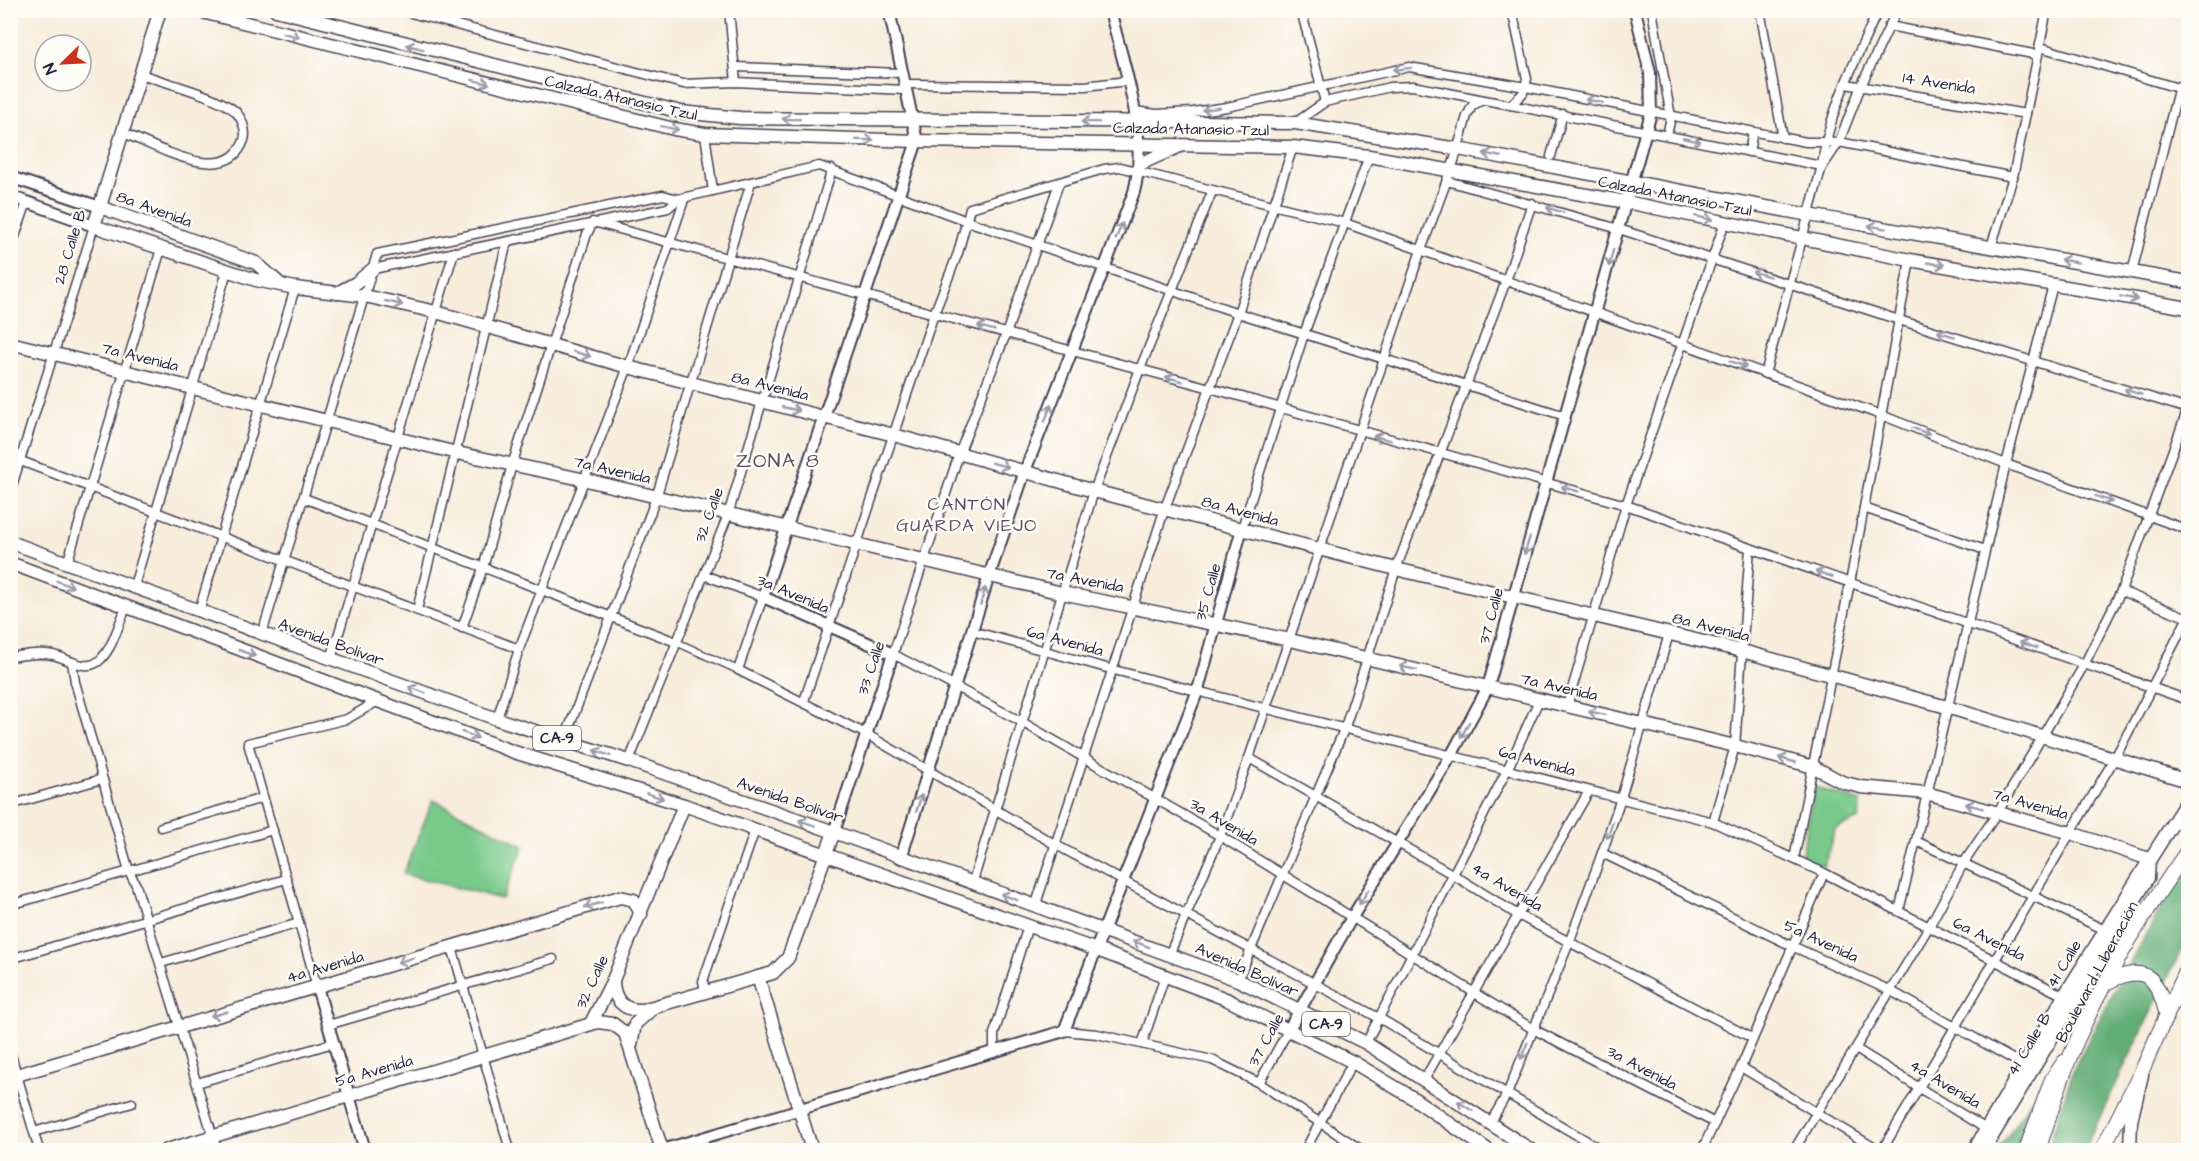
<svg xmlns="http://www.w3.org/2000/svg" width="2199" height="1161" font-family="'Architects Daughter',sans-serif">
  <style>
    .green { fill: #78c98a; stroke: #4d7662; stroke-width: 1.5 }
    .forest { fill: #62ad76; stroke: #426858; stroke-width: 1.5 }
    .lines { fill: none; stroke-linecap: round; stroke-linejoin: round }
    .pedestrian-casing { stroke: #424053; stroke-width: 9 }
    .minor-casing { stroke: #424053; stroke-width: 11 }
    .tertiary-casing { stroke: #424053; stroke-width: 14 }
    .secondary-casing { stroke: #424053; stroke-width: 15 }
    .primary-casing { stroke: #424053; stroke-width: 15 }
    .trunk-casing { stroke: #424053; stroke-width: 16 }
    .pedestrian { stroke: #fff; stroke-width: 6 }
    .minor { stroke: #fff; stroke-width: 8 }
    .tertiary { stroke: #fff; stroke-width: 10 }
    .secondary { stroke: #fff; stroke-width: 12 }
    .primary { stroke: #fff; stroke-width: 12 }
    .trunk { stroke: #fff; stroke-width: 14 }
    .oneway { stroke: #9c9ca7 }
    .labels { text-anchor: middle; dominant-baseline: central; stroke-width: 5; stroke-linejoin: round; paint-order: stroke }
    .shield { fill: #fdfcf7; stroke: #646373; stroke-width: 1.5 }
    .shield-label { font-size: 15px; font-weight: bold; fill: #22223b }
    .street-label { font-size: 16px; fill: #22223b; stroke: #fdfcf7 }
    .neighbourhood-label { font-size: 18px; letter-spacing: 1.5px; fill: #5e4c61; stroke: #fdfcf7 }
    .quarter-label { font-size: 20px; letter-spacing: 1.5px; fill: #5e4c61; stroke: #fdfcf7 }
  </style>
  <rect width="100%" height="100%" fill="#fdfcf7"/>
  <filter id="ink" filterUnits="userSpaceOnUse"><feTurbulence type="fractalNoise" baseFrequency=".0167" numOctaves="2"/><feDisplacementMap in="SourceGraphic" scale="12" xChannelSelector="R" yChannelSelector="G"/><feConvolveMatrix kernelMatrix="1 2 1 2 8 2 1 2 1" color-interpolation-filters="sRGB"/></filter>
  <filter id="wash" filterUnits="userSpaceOnUse"><feTurbulence type="fractalNoise" baseFrequency=".008" numOctaves="4" result="noise"/><feDisplacementMap in="SourceGraphic" scale="24" xChannelSelector="R" yChannelSelector="G"/><feGaussianBlur stdDeviation="1.35" result="paint"/><feColorMatrix in="noise" values="0 0 0 0 0 0 0 0 0 0 0 0 0 0 0 0 0 1.4 0 .05"/><feComposite in="paint" operator="in"/></filter>
  <g filter="url(#wash)">
    <rect width="100%" height="100%" fill="#f8ecdb"/>
    <g class="green">
      <path d="M 1815,787 L 1861,802 L 1859,819 L 1835,829 L 1824,866 L 1801,858 Z"/>
      <path d="M 433,800 L 524,846 L 502,899 L 403,874 Z"/>
    </g>
    <g class="forest">
      <path d="M 2188,870 L 2188,936 L 2084,1150 L 2047,1150 L 2074,1068 L 2120,979 L 2172,889 Z"/>
      <path d="M 2050,1072 L 2022,1150 L 1998,1150 Z"/>
    </g>
  </g>
  <g filter="url(#ink)">
    <g class="lines">
      <g class="pedestrian-casing">
        <path id="pedestrian" d="M 676,642 L 738,670"/>
      </g>
      <g class="minor-casing">
        <g id="minor">
          <path d="M 399,10 L 683,84 L 736,82 L 905,90"/>
          <path d="M 729,10 L 736,82"/>
          <path d="M 1301,10 L 1325,102"/>
          <path d="M 1652,10 L 1671,117 L 1667,135"/>
          <path d="M 1760,10 L 1783,138"/>
          <path d="M 1889,26 L 2038,55"/>
          <path d="M 2040,47 L 2188,91"/>
          <path d="M 735,67 L 901,73"/>
          <path d="M 904,84 L 1085,86 L 1127,81"/>
          <path d="M 1846,84 L 2026,114"/>
          <path d="M 1511,105 L 1523,93 L 1527,79 L 1512,10"/>
          <path d="M 1134,111 L 1156,114 L 1193,112 L 1227,107 L 1409,67 L 1526,87 L 1806,142 L 1839,142 L 2013,177"/>
          <path d="M 1295,123 L 1325,102 L 1390,87 L 1413,86 L 1822,166"/>
          <path d="M 123,133 C 155,145 227,189 244,140 C 247,131 242,118 235,111 C 216,95 165,83 141,74"/>
          <path d="M 705,134 L 713,191"/>
          <path d="M 1749,152 L 1753,132"/>
          <path d="M 1551,156 L 1563,114"/>
          <path d="M 1823,166 L 1839,142 L 1861,86 L 1897,10"/>
          <path d="M 1447,181 L 1619,229 L 1899,320 L 2188,409"/>
          <path d="M 1059,183 L 1006,334 L 959,454 L 893,654 L 1022,722 L 1220,836 L 1533,1029 L 1715,1123"/>
          <path d="M 1991,247 L 2013,177 L 2047,10"/>
          <path d="M 10,251 L 27,202"/>
          <path d="M 373,269 L 668,208 L 678,199"/>
          <path d="M 2132,272 L 2179,86"/>
          <path d="M 1765,374 L 1822,166 C 1828,112 1856,60 1878,10"/>
          <path d="M 10,457 L 519,649"/>
          <path d="M 10,492 L 94,226"/>
          <path d="M 304,498 L 676,642"/>
          <path d="M 1864,508 L 1985,550"/>
          <path d="M 1242,528 L 1304,334 L 1369,156"/>
          <path d="M 67,564 L 161,249"/>
          <path d="M 704,575 L 763,597 L 738,670 L 866,734 L 1056,845 L 1379,1018 L 1602,1150"/>
          <path d="M 134,586 L 227,271"/>
          <path d="M 2121,591 L 2188,618"/>
          <path d="M 417,610 L 507,242"/>
          <path d="M 199,611 L 295,288"/>
          <path d="M 462,628 L 483,568 L 512,465 L 587,234 L 593,222 L 1210,388 L 1626,505 L 2188,700"/>
          <path d="M 972,631 L 1114,670 L 1713,822 L 1824,873 L 2064,996"/>
          <path d="M 262,634 L 377,254 L 663,195 L 678,199 L 819,166 L 967,221 L 1238,313 L 1565,416"/>
          <path d="M 10,657 C 24,655 39,652 53,655 C 68,658 87,674 101,659 C 113,647 119,623 126,608"/>
          <path d="M 331,659 L 454,252"/>
          <path d="M 72,662 L 75,682 L 129,871 L 136,885 L 217,1150"/>
          <path d="M 804,701 L 934,314 L 958,253 L 970,208 L 1104,169 L 1120,167 L 1345,223 L 1881,415 L 2006,464 L 2188,530"/>
          <path d="M 1567,706 L 1626,505 L 1725,222"/>
          <path d="M 497,719 L 519,649 L 628,367 L 685,197"/>
          <path d="M 564,741 L 656,498 L 751,182"/>
          <path d="M 1249,758 L 1452,874 L 1518,915 L 1752,1038"/>
          <path d="M 629,761 L 728,515 L 832,169"/>
          <path d="M 10,805 L 102,779"/>
          <path d="M 1713,822 L 1735,746 L 1750,548"/>
          <path d="M 161,827 L 263,798"/>
          <path d="M 1916,841 L 2105,930"/>
          <path d="M 1602,853 L 1792,946 L 1891,991 L 2023,1065"/>
          <path d="M 1794,859 L 1850,583 L 1910,260"/>
          <path d="M 972,884 L 1094,491 L 1140,369 L 1212,192"/>
          <path d="M 10,905 L 273,830"/>
          <path d="M 1035,907 L 1165,508 L 1238,313 L 1293,147"/>
          <path d="M 1899,911 L 2006,464 L 2053,285"/>
          <path d="M 452,947 L 510,1150"/>
          <path d="M 1169,955 L 1220,836 L 1249,758 L 1421,250 L 1454,161 L 1467,116 L 1472,106 L 1482,100"/>
          <path d="M 10,959 L 286,879"/>
          <path d="M 161,963 L 299,923"/>
          <path d="M 1238,980 L 1345,727 L 1396,569 L 1506,281 L 1532,203"/>
          <path d="M 317,987 L 248,743 L 347,719 L 378,701"/>
          <path d="M 705,991 L 703,981 L 755,830"/>
          <path d="M 328,1025 L 553,959"/>
          <path d="M 1064,1031 L 1097,1034 L 1212,1060 L 1259,1083 L 1362,1150"/>
          <path d="M 1366,1043 L 1508,768 L 1539,700"/>
          <path d="M 1142,1044 L 1165,976"/>
          <path d="M 1856,1049 L 1986,1129"/>
          <path d="M 10,1051 L 39,1150"/>
          <path d="M 994,1053 L 994,1034 L 1028,926"/>
          <path d="M 1741,1067 L 1878,1150"/>
          <path d="M 1424,1080 L 1589,791"/>
          <path d="M 197,1083 L 333,1043"/>
          <path d="M 1259,1083 L 1289,1029"/>
          <path d="M 1490,1123 L 1507,1094 L 1569,943 L 1602,853 L 1621,798 L 1669,634"/>
          <path d="M 34,1132 L 132,1103"/>
          <path d="M 1305,1150 L 1353,1062"/>
          <path d="M 1702,1150 L 1741,1067 L 1824,873"/>
          <path d="M 1794,1150 L 1930,925 L 1963,864 L 1998,812 L 2084,665 L 2121,591 L 2188,409"/>
          <path d="M 1882,1150 L 2115,758 L 2188,617"/>
        </g>
      </g>
      <g class="tertiary-casing">
        <g id="tertiary">
          <path d="M 10,177 L 100,207"/>
          <path d="M 10,196 L 94,226"/>
          <path d="M 834,832 L 893,654 L 763,597 L 917,141 L 889,10"/>
          <path d="M 901,858 L 989,576 L 1025,471 L 1134,192 C 1149,134 1124,68 1110,10"/>
          <path d="M 317,987 L 365,1150"/>
          <path d="M 1289,1029 L 1351,919 L 1452,754 L 1488,687 L 1651,113 L 1650,73 L 1635,10"/>
          <path d="M 662,1150 L 1064,1031 L 1198,690 L 1242,528"/>
        </g>
      </g>
      <g class="secondary-casing">
        <g id="secondary">
          <path d="M 160,10 L 94,226 L 256,280 L 295,288 L 365,296 L 436,312 L 628,367 L 894,435 L 1094,491 L 1396,569 L 1742,651 L 1947,707 L 2188,781"/>
          <path d="M 100,207 L 256,263 L 280,284"/>
          <path d="M 337,293 L 356,283 L 373,269"/>
          <path d="M 10,343 L 457,453 L 586,480 L 1062,593 L 1290,640 L 1735,746 L 1814,767 L 1842,782 L 1861,787 L 1926,793 L 2071,833 L 2149,859 L 2148,878 L 1984,1150"/>
          <path d="M 758,977 L 812,1150"/>
          <path d="M 613,980 C 613,999 623,1011 642,1010 L 773,973 L 788,958 L 834,832"/>
          <path d="M 591,1023 L 613,980 L 684,805"/>
          <path d="M 631,1045 L 635,1024 L 653,1008"/>
          <path d="M 10,1077 L 620,897 L 634,900 L 641,914"/>
          <path d="M 167,1150 L 598,1022 L 613,1024 L 625,1033 L 662,1150"/>
          <path d="M 1974,1150 L 2064,996 L 2188,799"/>
        </g>
      </g>
      <g class="primary-casing">
        <g id="primary">
          <path d="M 194,10 L 674,129 L 705,134 L 917,141 L 1293,147 L 1369,156 L 1626,202 L 1910,260 L 2188,308"/>
          <path d="M 276,10 L 681,112 L 740,118 L 1295,123 L 1458,149 L 1809,215 L 2188,282"/>
          <path d="M 1140,164 L 1180,146"/>
          <path d="M 10,542 L 497,719 L 629,761 L 834,832 L 1238,980 L 1366,1043 L 1531,1150"/>
          <path d="M 10,563 L 514,752 L 684,805 L 1097,950 L 1226,999 L 1353,1062 L 1413,1098 L 1488,1150"/>
          <path d="M 2130,1150 L 2131,1121 L 2142,1075"/>
        </g>
      </g>
      <g class="trunk-casing">
        <g id="trunk">
          <path d="M 2106,983 C 2145,962 2158,977 2167,1016"/>
          <path d="M 2026,1150 L 2052,1079 L 2064,1062"/>
          <path d="M 2038,1150 C 2050,1116 2060,1080 2074,1047 C 2104,978 2145,911 2188,850"/>
          <path d="M 2102,1150 L 2144,1066 L 2188,967"/>
        </g>
      </g>
      <use href="#pedestrian" class="pedestrian"/>
      <use href="#minor" class="minor"/>
      <use href="#tertiary" class="tertiary"/>
      <use href="#secondary" class="secondary"/>
      <use href="#primary" class="primary"/>
      <use href="#trunk" class="trunk"/>
    </g>
    <defs><path id="oneway-shaft" d="M-6 0H5M1.5-3L5.5 0L1.5 3" fill="none" stroke-width="1.6" stroke-linecap="round" stroke-linejoin="round" transform="scale(1.5)"/></defs>
    <g class="oneway">
      <use href="#oneway-shaft" transform="translate(291 35) rotate(14)"/>
      <use href="#oneway-shaft" transform="translate(415 47) rotate(-165)"/>
      <use href="#oneway-shaft" transform="translate(1402 69) rotate(173)"/>
      <use href="#oneway-shaft" transform="translate(481 82) rotate(14)"/>
      <use href="#oneway-shaft" transform="translate(1594 101) rotate(-168)"/>
      <use href="#oneway-shaft" transform="translate(1211 109) rotate(171)"/>
      <use href="#oneway-shaft" transform="translate(791 119) rotate(-179)"/>
      <use href="#oneway-shaft" transform="translate(1090 122) rotate(-179)"/>
      <use href="#oneway-shaft" transform="translate(670 128) rotate(12)"/>
      <use href="#oneway-shaft" transform="translate(865 140) rotate(1)"/>
      <use href="#oneway-shaft" transform="translate(1692 140) rotate(11)"/>
      <use href="#oneway-shaft" transform="translate(1492 155) rotate(-169)"/>
      <use href="#oneway-shaft" transform="translate(1555 210) rotate(-163)"/>
      <use href="#oneway-shaft" transform="translate(1704 218) rotate(12)"/>
      <use href="#oneway-shaft" transform="translate(1877 227) rotate(-170)"/>
      <use href="#oneway-shaft" transform="translate(1119 231) rotate(-68)"/>
      <use href="#oneway-shaft" transform="translate(1611 258) rotate(105)"/>
      <use href="#oneway-shaft" transform="translate(2069 261) rotate(-170)"/>
      <use href="#oneway-shaft" transform="translate(1936 264) rotate(10)"/>
      <use href="#oneway-shaft" transform="translate(1761 274) rotate(-163)"/>
      <use href="#oneway-shaft" transform="translate(2129 298) rotate(10)"/>
      <use href="#oneway-shaft" transform="translate(394 303) rotate(13)"/>
      <use href="#oneway-shaft" transform="translate(986 328) rotate(-165)"/>
      <use href="#oneway-shaft" transform="translate(1946 334) rotate(-163)"/>
      <use href="#oneway-shaft" transform="translate(582 354) rotate(16)"/>
      <use href="#oneway-shaft" transform="translate(1738 364) rotate(20)"/>
      <use href="#oneway-shaft" transform="translate(1174 379) rotate(-165)"/>
      <use href="#oneway-shaft" transform="translate(2133 392) rotate(-163)"/>
      <use href="#oneway-shaft" transform="translate(791 409) rotate(13)"/>
      <use href="#oneway-shaft" transform="translate(1048 413) rotate(-69)"/>
      <use href="#oneway-shaft" transform="translate(1921 431) rotate(21)"/>
      <use href="#oneway-shaft" transform="translate(1382 438) rotate(-165)"/>
      <use href="#oneway-shaft" transform="translate(1000 465) rotate(15)"/>
      <use href="#oneway-shaft" transform="translate(1570 489) rotate(-164)"/>
      <use href="#oneway-shaft" transform="translate(2104 499) rotate(20)"/>
      <use href="#oneway-shaft" transform="translate(1527 546) rotate(107)"/>
      <use href="#oneway-shaft" transform="translate(1824 574) rotate(-161)"/>
      <use href="#oneway-shaft" transform="translate(65 584) rotate(21)"/>
      <use href="#oneway-shaft" transform="translate(983 596) rotate(-74)"/>
      <use href="#oneway-shaft" transform="translate(2028 645) rotate(-161)"/>
      <use href="#oneway-shaft" transform="translate(247 653) rotate(20)"/>
      <use href="#oneway-shaft" transform="translate(1408 668) rotate(-167)"/>
      <use href="#oneway-shaft" transform="translate(417 690) rotate(-160)"/>
      <use href="#oneway-shaft" transform="translate(1597 713) rotate(-167)"/>
      <use href="#oneway-shaft" transform="translate(1465 730) rotate(118)"/>
      <use href="#oneway-shaft" transform="translate(470 735) rotate(20)"/>
      <use href="#oneway-shaft" transform="translate(602 753) rotate(-162)"/>
      <use href="#oneway-shaft" transform="translate(1787 760) rotate(-164)"/>
      <use href="#oneway-shaft" transform="translate(655 796) rotate(18)"/>
      <use href="#oneway-shaft" transform="translate(919 803) rotate(-72)"/>
      <use href="#oneway-shaft" transform="translate(1974 806) rotate(-165)"/>
      <use href="#oneway-shaft" transform="translate(807 823) rotate(-161)"/>
      <use href="#oneway-shaft" transform="translate(1610 830) rotate(109)"/>
      <use href="#oneway-shaft" transform="translate(1009 897) rotate(-160)"/>
      <use href="#oneway-shaft" transform="translate(1364 897) rotate(122)"/>
      <use href="#oneway-shaft" transform="translate(593 905) rotate(164)"/>
      <use href="#oneway-shaft" transform="translate(1141 944) rotate(-160)"/>
      <use href="#oneway-shaft" transform="translate(406 960) rotate(163)"/>
      <use href="#oneway-shaft" transform="translate(219 1014) rotate(164)"/>
      <use href="#oneway-shaft" transform="translate(1524 1051) rotate(112)"/>
      <use href="#oneway-shaft" transform="translate(1465 1106) rotate(-147)"/>
    </g>
  </g>
  <g class="labels">
    <g class="shield">
      <rect x="533" y="726" width="48" height="24" rx="4.5"/>
      <rect x="1302" y="1012" width="48" height="24" rx="4.5"/>
    </g>
    <g class="shield-label">
      <text x="557" y="738">CA-9</text>
      <text x="1326" y="1024">CA-9</text>
    </g>
    <g class="street-label">
      <text transform="translate(1939 83) rotate(9)">14 Avenida</text>
      <text transform="translate(621 98) rotate(13)">Calzada Atanasio Tzul</text>
      <text transform="translate(1191 129) rotate(1)">Calzada Atanasio Tzul</text>
      <text transform="translate(1675 196) rotate(11)">Calzada Atanasio Tzul</text>
      <text transform="translate(154 209) rotate(20)">8a Avenida</text>
      <text transform="translate(70 247) rotate(-73)">28 Calle B</text>
      <text transform="translate(140 357) rotate(14)">7a Avenida</text>
      <text transform="translate(770 386) rotate(14)">8a Avenida</text>
      <text transform="translate(612 470) rotate(13)">7a Avenida</text>
      <text transform="translate(1240 511) rotate(15)">8a Avenida</text>
      <text transform="translate(709 515) rotate(-70)">32 Calle</text>
      <text transform="translate(1085 580) rotate(11)">7a Avenida</text>
      <text transform="translate(1208 592) rotate(-74)">35 Calle</text>
      <text transform="translate(793 594) rotate(23)">3a Avenida</text>
      <text transform="translate(1491 616) rotate(-75)">37 Calle</text>
      <text transform="translate(1711 627) rotate(14)">8a Avenida</text>
      <text transform="translate(1065 641) rotate(15)">6a Avenida</text>
      <text transform="translate(331 642) rotate(20)">Avenida Bolívar</text>
      <text transform="translate(871 668) rotate(-71)">33 Calle</text>
      <text transform="translate(1559 687) rotate(13)">7a Avenida</text>
      <text transform="translate(1537 761) rotate(15)">6a Avenida</text>
      <text transform="translate(790 800) rotate(19)">Avenida Bolívar</text>
      <text transform="translate(2030 804) rotate(16)">7a Avenida</text>
      <text transform="translate(1224 822) rotate(31)">3a Avenida</text>
      <text transform="translate(1507 887) rotate(31)">4a Avenida</text>
      <text transform="translate(1989 939) rotate(27)">6a Avenida</text>
      <text transform="translate(1821 941) rotate(25)">5a Avenida</text>
      <text transform="translate(2064 964) rotate(-59)">41 Calle</text>
      <text transform="translate(325 967) rotate(-16)">4a Avenida</text>
      <text transform="translate(1247 970) rotate(24)">Avenida Bolívar</text>
      <text transform="translate(2097 972) rotate(-62)">Boulevard Liberación</text>
      <text transform="translate(592 982) rotate(-65)">32 Calle</text>
      <text transform="translate(1266 1040) rotate(-61)">37 Calle</text>
      <text transform="translate(2029 1044) rotate(-59)">41 Calle B</text>
      <text transform="translate(1642 1068) rotate(28)">3a Avenida</text>
      <text transform="translate(374 1071) rotate(-16)">5a Avenida</text>
      <text transform="translate(1945 1084) rotate(31)">4a Avenida</text>
    </g>
    <g class="neighbourhood-label">
      <text x="967" y="504">CANTÓN<tspan x="967" dy="21">GUARDA VIEJO</tspan></text>
    </g>
    <g class="quarter-label">
      <text x="778" y="461">ZONA 8</text>
    </g>
  </g>
  <rect width="2199" height="1161" fill="none" stroke="#fdfcf7" stroke-width="36"/>
  <g transform="translate(63 63) rotate(246)"><circle r="28" fill="#fdfcf7" stroke="#a5a5ac" stroke-width="1.5"/>
  <path d="M0-4.5L10 22L0 15L-10 22Z" fill="#c8321e"/>
  <text y="-9" font-size="16" font-weight="bold" text-anchor="middle" fill="#22223b">N</text>
  </g>
</svg>
